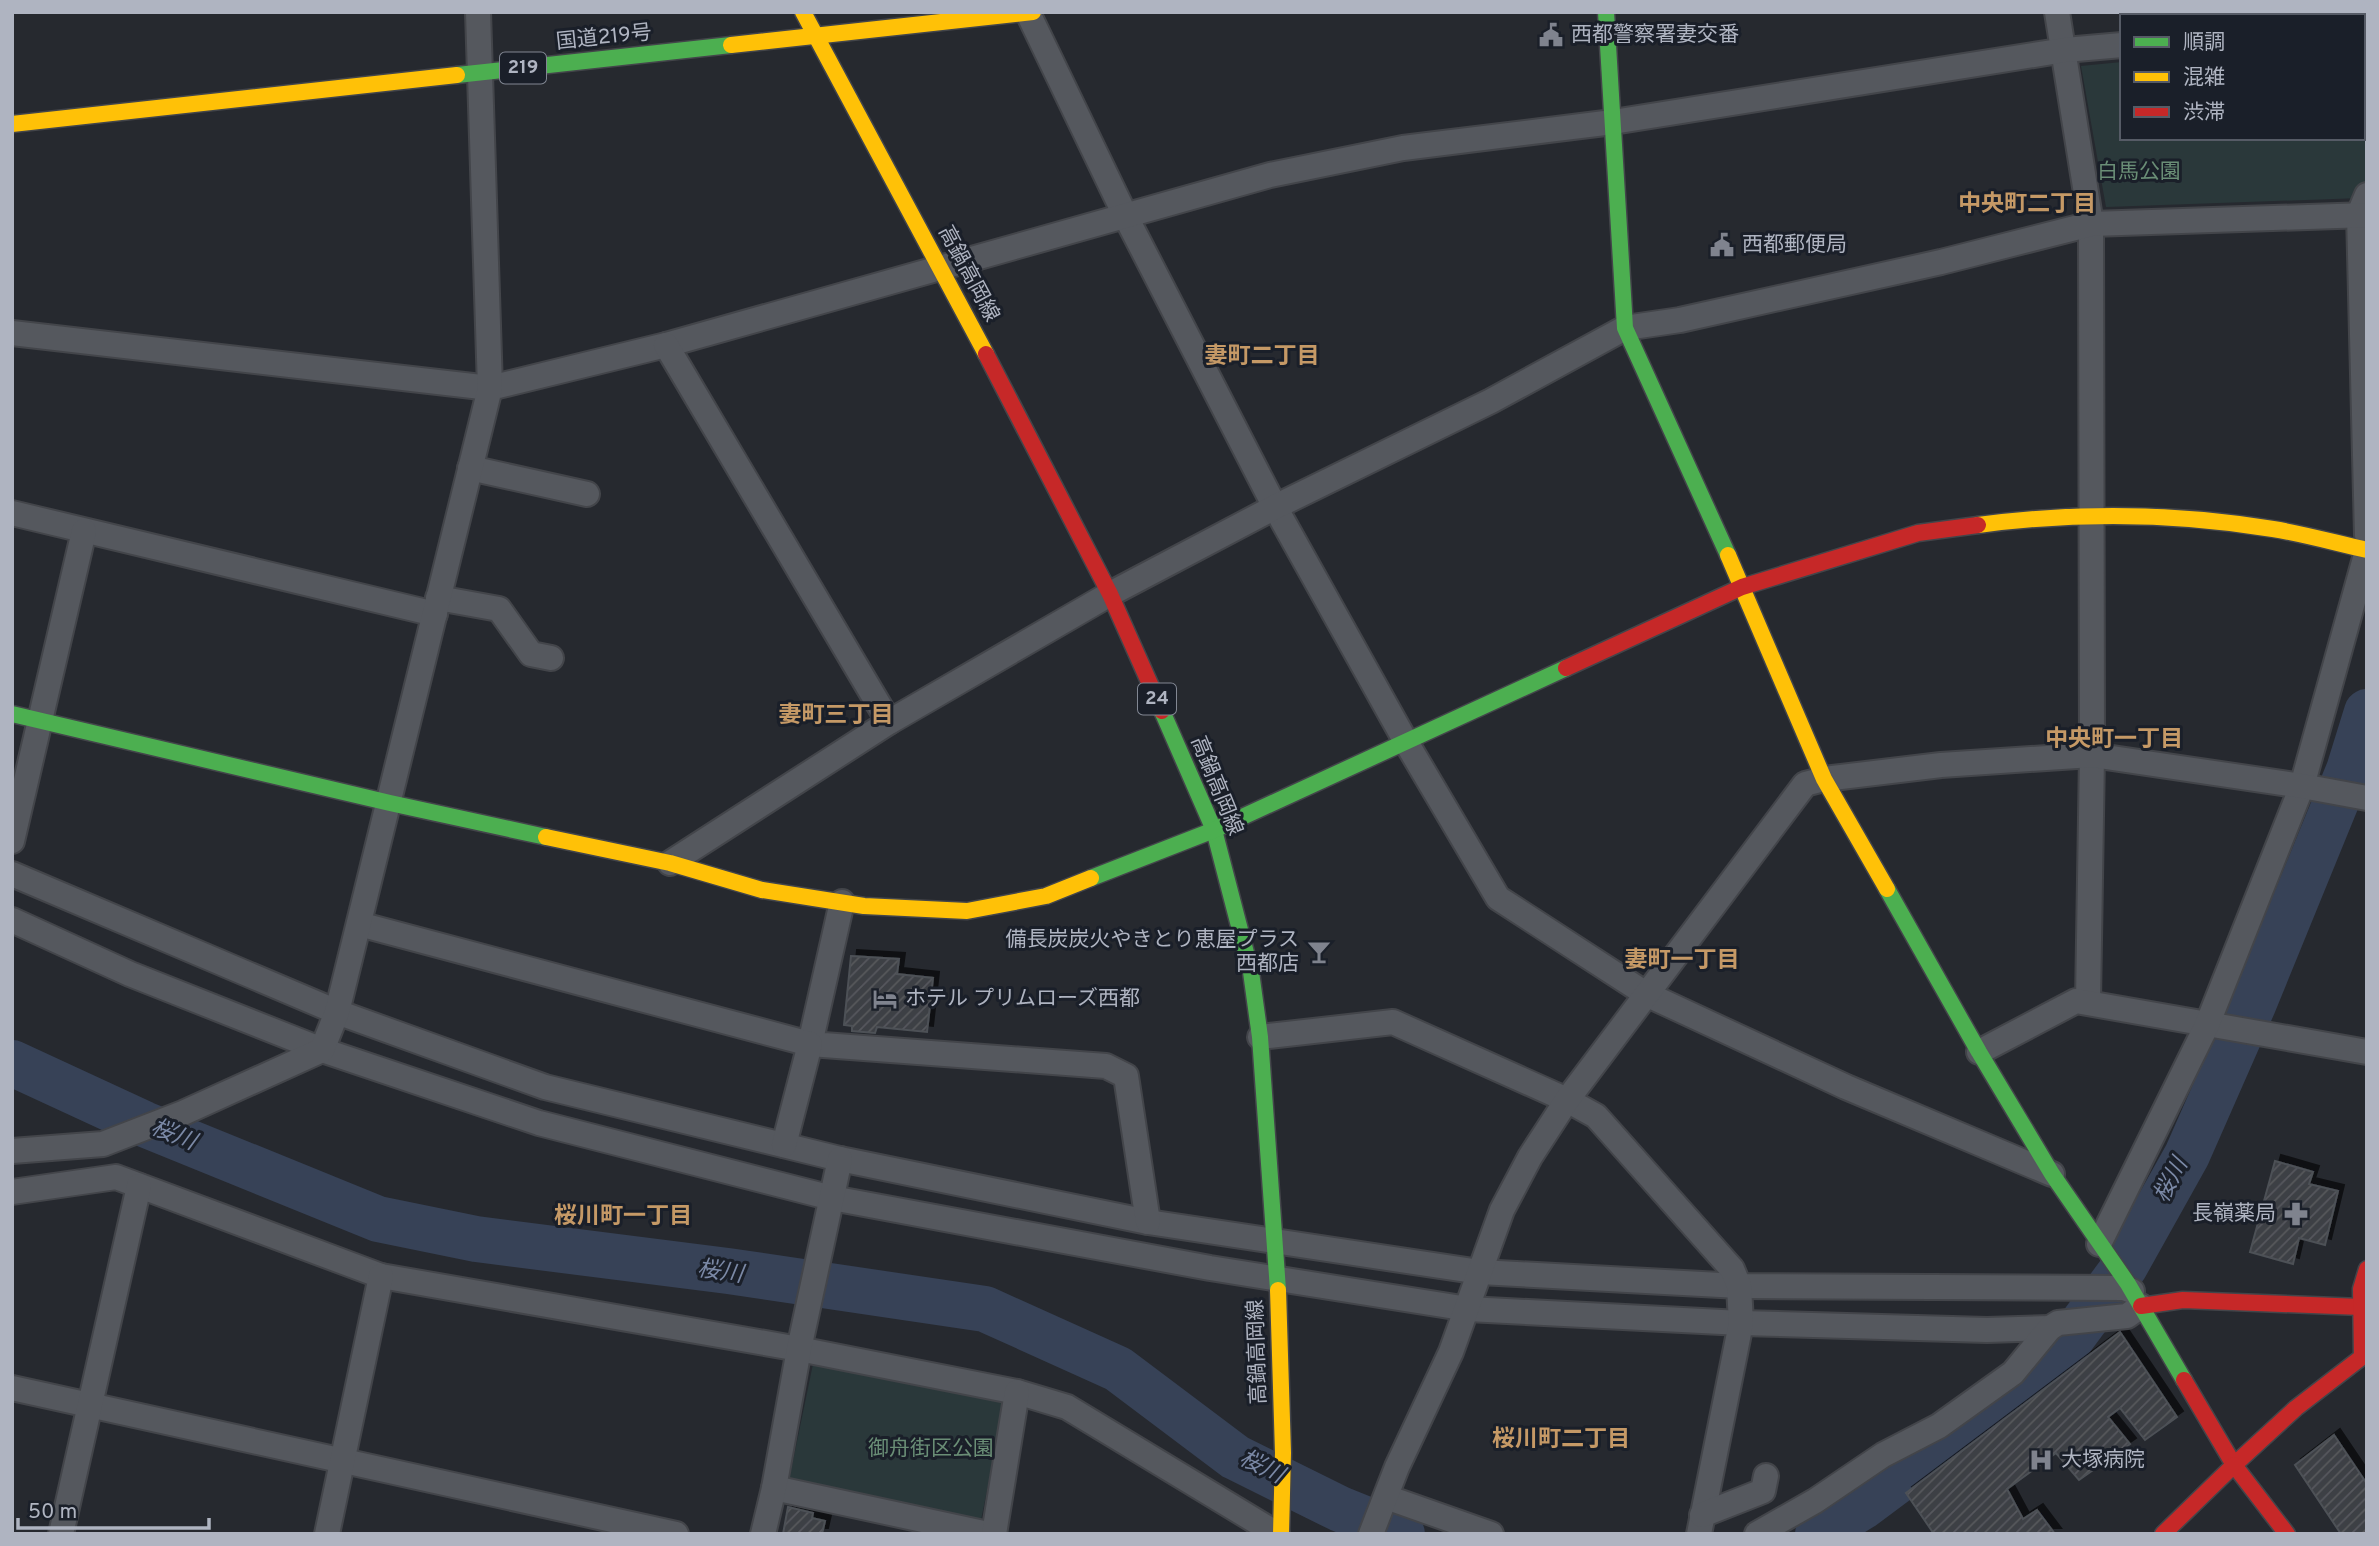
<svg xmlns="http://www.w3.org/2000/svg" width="2379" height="1546" font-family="Overpass,'Noto Sans JP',sans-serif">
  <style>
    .park { fill: #2a383a }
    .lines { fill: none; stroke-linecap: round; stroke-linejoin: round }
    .river { stroke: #374257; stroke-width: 46 }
    .building { fill: url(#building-hatch); stroke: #4d5157; stroke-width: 2; filter: url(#shadow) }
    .street-casing { stroke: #43454a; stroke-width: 28 }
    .fast-casing { stroke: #43454a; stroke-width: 19 }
    .slow-casing { stroke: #43454a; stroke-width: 19 }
    .jam-casing { stroke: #43454a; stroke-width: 19 }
    .street { stroke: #55585e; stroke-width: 24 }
    .fast { stroke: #4caf50; stroke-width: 16 }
    .slow { stroke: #ffc107; stroke-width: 16 }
    .jam { stroke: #c62828; stroke-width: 16 }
    .labels { text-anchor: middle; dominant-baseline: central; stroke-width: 6; stroke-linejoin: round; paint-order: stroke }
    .shield { fill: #1a1f29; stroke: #828793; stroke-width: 2 }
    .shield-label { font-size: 19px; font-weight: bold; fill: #afb4c1 }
    .poi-label { font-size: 21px; fill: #afb4c1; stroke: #1a1f29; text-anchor: start }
    .street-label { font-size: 21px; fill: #afb4c1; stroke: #1a1f29 }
    .park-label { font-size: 21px; fill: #6a8e76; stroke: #1a1f29 }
    .neighbourhood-label { font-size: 23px; font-weight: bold; fill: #c59966; stroke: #1a1f29 }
    .water-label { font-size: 23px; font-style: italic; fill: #7b89a6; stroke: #1a1f29 }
  </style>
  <defs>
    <pattern id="building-hatch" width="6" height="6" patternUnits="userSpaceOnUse" patternTransform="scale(1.75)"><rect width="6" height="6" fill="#3d3f44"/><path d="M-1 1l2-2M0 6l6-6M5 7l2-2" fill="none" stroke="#56585d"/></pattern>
    <filter id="shadow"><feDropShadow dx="6" dy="-6" stdDeviation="0" flood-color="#0009"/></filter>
  </defs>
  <rect width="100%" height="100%" fill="#26292f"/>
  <g class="park">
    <path d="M 2363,40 L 2367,40 L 2367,176 L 2361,198 L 2106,207 L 2081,66 L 2122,62 L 2122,138 L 2363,138 Z"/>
    <path d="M 813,1364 L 1005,1402 L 981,1520 L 789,1480 Z"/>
  </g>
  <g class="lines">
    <g class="river">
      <path d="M 12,1063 L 144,1124 L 378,1219 L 476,1239 L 728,1271 L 985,1309 L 1118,1369 L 1235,1457 L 1340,1509 L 1402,1534"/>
      <path d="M 1818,1534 L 1862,1507 L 2051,1366 L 2125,1266 L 2187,1155 L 2253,1005 L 2349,770 L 2367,712"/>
    </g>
  </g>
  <g class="building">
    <path d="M 851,956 L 899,959 L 897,974 L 933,978 L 927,1032 L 877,1027 L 875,1033 L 852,1031 L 852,1026 L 844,1025 Z"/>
    <path d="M 2275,1161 L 2313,1172 L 2309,1184 L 2338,1191 L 2325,1245 L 2299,1238 L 2293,1264 L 2250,1252 Z"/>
    <path d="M 2120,1332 L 2177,1417 L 2145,1440 L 2120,1408 L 2108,1417 L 2130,1444 L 2079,1480 L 2056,1453 L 2007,1489 L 2023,1519 L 2037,1510 L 2055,1534 L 1934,1534 L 1906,1493 Z"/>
    <path d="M 2334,1435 L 2367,1484 L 2367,1531 L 2364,1534 L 2341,1534 L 2295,1465 Z"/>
    <path d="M 788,1507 L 813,1513 L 812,1518 L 825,1521 L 822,1534 L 783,1534 Z"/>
  </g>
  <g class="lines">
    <g class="street-casing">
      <g id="street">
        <path d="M 2057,12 L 2091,224 L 2092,755 L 2088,1002"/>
        <path d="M 1028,13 L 1126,217 L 1275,507 L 1406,742 L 1498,898 L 1646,994 L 1846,1087 L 2052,1174"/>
        <path d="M 2363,21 L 2367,21"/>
        <path d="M 2367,195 L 2359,214 L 2367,535"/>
        <path d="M 12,333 L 490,388 L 666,345 L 1270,175 L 1403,148 L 1613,122 L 2065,50 L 2122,45"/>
        <path d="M 666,345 L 889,722"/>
        <path d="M 470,468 L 587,494"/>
        <path d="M 12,513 L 435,614"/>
        <path d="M 438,598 L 499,609 L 531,654 L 551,658"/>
        <path d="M 12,841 L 84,531"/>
        <path d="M 670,863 L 889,722 L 1110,594 L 1275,507 L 1491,401 L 1625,328 L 1680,320 L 1941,262 L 2091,224 L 2367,215"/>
        <path d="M 12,874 L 337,1012 L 545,1087 L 840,1159 L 1148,1222 L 1480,1272 L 1739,1286 L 2124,1288 L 2132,1291"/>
        <path d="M 842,902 L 810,1044 L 1106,1066 L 1126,1076 L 1148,1222"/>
        <path d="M 12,920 L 130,974 L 322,1050 L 539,1123 L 832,1198 L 1210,1268 L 1468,1309 L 1741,1323 L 1987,1330 L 2050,1328"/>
        <path d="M 359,924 L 810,1044 L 784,1145"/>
        <path d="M 1260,1037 L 1393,1022 L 1567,1100 L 1596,1116 L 1732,1269 L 1739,1286 L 1741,1323 L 1699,1534"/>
        <path d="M 1979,1052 L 2076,1001 L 2367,1052"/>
        <path d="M 12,1151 L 103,1144 L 183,1113 L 322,1050 L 337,1012 L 490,388 L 478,12"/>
        <path d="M 12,1192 L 116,1177 L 381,1276 L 799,1349 L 1017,1392 L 1067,1407 L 1277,1534"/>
        <path d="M 2099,1244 L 2207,1025 L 2302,786 L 2367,551"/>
        <path d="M 12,1388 L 676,1534"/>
        <path d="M 774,1488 L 988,1534"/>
        <path d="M 1386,1497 L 1491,1534"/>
        <path d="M 1702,1515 L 1763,1491 L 1766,1476"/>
        <path d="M 61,1534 L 139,1186"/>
        <path d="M 327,1534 L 381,1276"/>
        <path d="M 763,1534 L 774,1488 L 799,1349 L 840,1159"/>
        <path d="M 994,1534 L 1017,1392"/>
        <path d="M 1371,1534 L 1397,1467 L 1451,1352 L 1502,1210 L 1530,1157 L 1567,1100 L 1805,784 L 1824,779 L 1941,765 L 2092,755 L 2302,786 L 2367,798"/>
        <path d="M 1757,1534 L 1815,1501 L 1883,1455 L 1939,1426 L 2013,1373 L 2050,1328 L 2058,1323 L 2127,1316 L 2141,1306"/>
      </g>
    </g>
    <g class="fast-casing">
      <g id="fast">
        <path d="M 1606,12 L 1625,328 L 1728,555"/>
        <path d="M 457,75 L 731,45"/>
        <path d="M 1162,711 L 1214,830 L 1251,972 L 1260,1037 L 1278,1290"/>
        <path d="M 12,714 L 390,803 L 546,837"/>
        <path d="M 1091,878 L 1214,830 L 1566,668"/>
        <path d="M 1887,889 L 1979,1052 L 2052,1174 L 2128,1284 L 2184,1380"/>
      </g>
    </g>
    <g class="slow-casing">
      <g id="slow">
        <path d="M 803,12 L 986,354"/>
        <path d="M 731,45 L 1033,12"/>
        <path d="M 12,124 L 457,75"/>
        <path d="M 1978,525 C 2075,512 2176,513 2273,529 C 2304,534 2336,543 2367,550"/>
        <path d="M 1728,555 L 1824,779 L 1887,889"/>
        <path d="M 546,837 L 670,863 L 762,890 L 864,906 L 967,911 L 1046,896 L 1091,878"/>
        <path d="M 1278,1290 L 1283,1453 L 1281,1534"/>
      </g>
    </g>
    <g class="jam-casing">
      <g id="jam">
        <path d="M 986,354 L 1110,594 L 1162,711"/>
        <path d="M 1566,668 L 1742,587 L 1918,533 L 1978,525"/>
        <path d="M 2141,1306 L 2183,1300 L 2361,1307"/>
        <path d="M 2184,1380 L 2234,1465 L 2296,1408 L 2362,1357 L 2361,1289 L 2367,1269"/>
        <path d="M 2163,1534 L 2234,1465 L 2287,1534"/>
      </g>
    </g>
    <use href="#street" class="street"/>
    <use href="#fast" class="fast"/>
    <use href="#slow" class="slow"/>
    <use href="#jam" class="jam"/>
  </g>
  <defs>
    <g id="civic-bare" transform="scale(1.89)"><path d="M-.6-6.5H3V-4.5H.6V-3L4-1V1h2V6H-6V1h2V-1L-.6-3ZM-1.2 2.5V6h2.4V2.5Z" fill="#7f838e" stroke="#1a1f29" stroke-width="2.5" paint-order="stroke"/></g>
    <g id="bar-bare" transform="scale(1.89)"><path d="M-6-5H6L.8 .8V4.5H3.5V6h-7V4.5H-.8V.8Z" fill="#7f838e" stroke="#1a1f29" stroke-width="2.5" paint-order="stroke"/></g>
    <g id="hotel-bare" transform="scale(1.89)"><path d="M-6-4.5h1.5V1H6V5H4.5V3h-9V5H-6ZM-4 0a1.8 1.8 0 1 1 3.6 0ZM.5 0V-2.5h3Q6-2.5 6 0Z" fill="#7f838e" stroke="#1a1f29" stroke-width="2.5" paint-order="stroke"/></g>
    <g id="pharmacy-bare" transform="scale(1.89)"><path d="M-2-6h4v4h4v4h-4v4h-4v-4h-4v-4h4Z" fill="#7f838e" stroke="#1a1f29" stroke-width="2.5" paint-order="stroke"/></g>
    <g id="hospital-bare" transform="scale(1.89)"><path d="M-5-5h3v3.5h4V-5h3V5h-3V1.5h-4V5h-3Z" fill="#7f838e" stroke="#1a1f29" stroke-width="2.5" paint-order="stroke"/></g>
  </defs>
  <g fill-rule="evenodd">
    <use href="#civic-bare" x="1551" y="35"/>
    <use href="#civic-bare" x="1722" y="245"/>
    <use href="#bar-bare" x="1319" y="952"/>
    <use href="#hotel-bare" x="885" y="999"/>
    <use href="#pharmacy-bare" x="2296" y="1214"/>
    <use href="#hospital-bare" x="2041" y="1460"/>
  </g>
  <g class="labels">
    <g class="shield">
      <rect x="500" y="52.5" width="46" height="31" rx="5"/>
      <rect x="1138" y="683.5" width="38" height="31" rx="5"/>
    </g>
    <g class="shield-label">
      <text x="523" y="68">219</text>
      <text x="1157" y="699">24</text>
    </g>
    <g class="poi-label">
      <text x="1571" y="35">西都警察署妻交番</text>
      <text x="1742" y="245">西都郵便局</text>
      <text x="1299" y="940" text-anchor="end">備長炭炭火やきとり恵屋プラス<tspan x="1299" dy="24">西都店</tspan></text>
      <text x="905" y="999">ホテル プリムローズ西都</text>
      <text x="2276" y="1214" text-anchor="end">長嶺薬局</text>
      <text x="2061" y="1460">大塚病院</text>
    </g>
    <g class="street-label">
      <text transform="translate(604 38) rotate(-6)">国道219号</text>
      <text transform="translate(968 274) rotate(62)">高鍋高岡線</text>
      <text transform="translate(1216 786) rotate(68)">高鍋高岡線</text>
      <text transform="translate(1258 1352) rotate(-92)">高鍋高岡線</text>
    </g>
    <g class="park-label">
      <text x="2139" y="172">白馬公園</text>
      <text x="931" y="1449">御舟街区公園</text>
    </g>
    <g class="neighbourhood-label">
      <text x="2027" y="205">中央町二丁目</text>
      <text x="1262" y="357">妻町二丁目</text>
      <text x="836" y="716">妻町三丁目</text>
      <text x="2114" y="740">中央町一丁目</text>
      <text x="1682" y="961">妻町一丁目</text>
      <text x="623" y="1217">桜川町一丁目</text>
      <text x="1561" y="1440">桜川町二丁目</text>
    </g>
    <g class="water-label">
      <text transform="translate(173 1136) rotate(22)">桜川</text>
      <text transform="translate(2172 1181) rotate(-62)">桜川</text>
      <text transform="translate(720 1273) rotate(8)">桜川</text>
      <text transform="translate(1261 1468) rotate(26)">桜川</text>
    </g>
  </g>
  <rect width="2379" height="1546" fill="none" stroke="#afb4c1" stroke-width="28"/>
  <rect x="2120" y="14" width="245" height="126" fill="#1a1f29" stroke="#565b66" stroke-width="2"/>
  <rect x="2134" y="37" width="35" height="10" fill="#4caf50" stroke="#565b66" stroke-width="2"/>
  <text x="2183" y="49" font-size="21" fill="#afb4c1">順調</text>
  <rect x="2134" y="72" width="35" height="10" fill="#ffc107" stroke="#565b66" stroke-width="2"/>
  <text x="2183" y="84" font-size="21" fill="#afb4c1">混雑</text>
  <rect x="2134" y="107" width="35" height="10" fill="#c62828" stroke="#565b66" stroke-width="2"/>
  <text x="2183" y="119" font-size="21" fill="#afb4c1">渋滞</text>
  <path d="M18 1518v10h191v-10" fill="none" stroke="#afb4c1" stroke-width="3.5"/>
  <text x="28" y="1518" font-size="21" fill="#afb4c1" stroke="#1a1f29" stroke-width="5" paint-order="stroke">50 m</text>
</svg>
